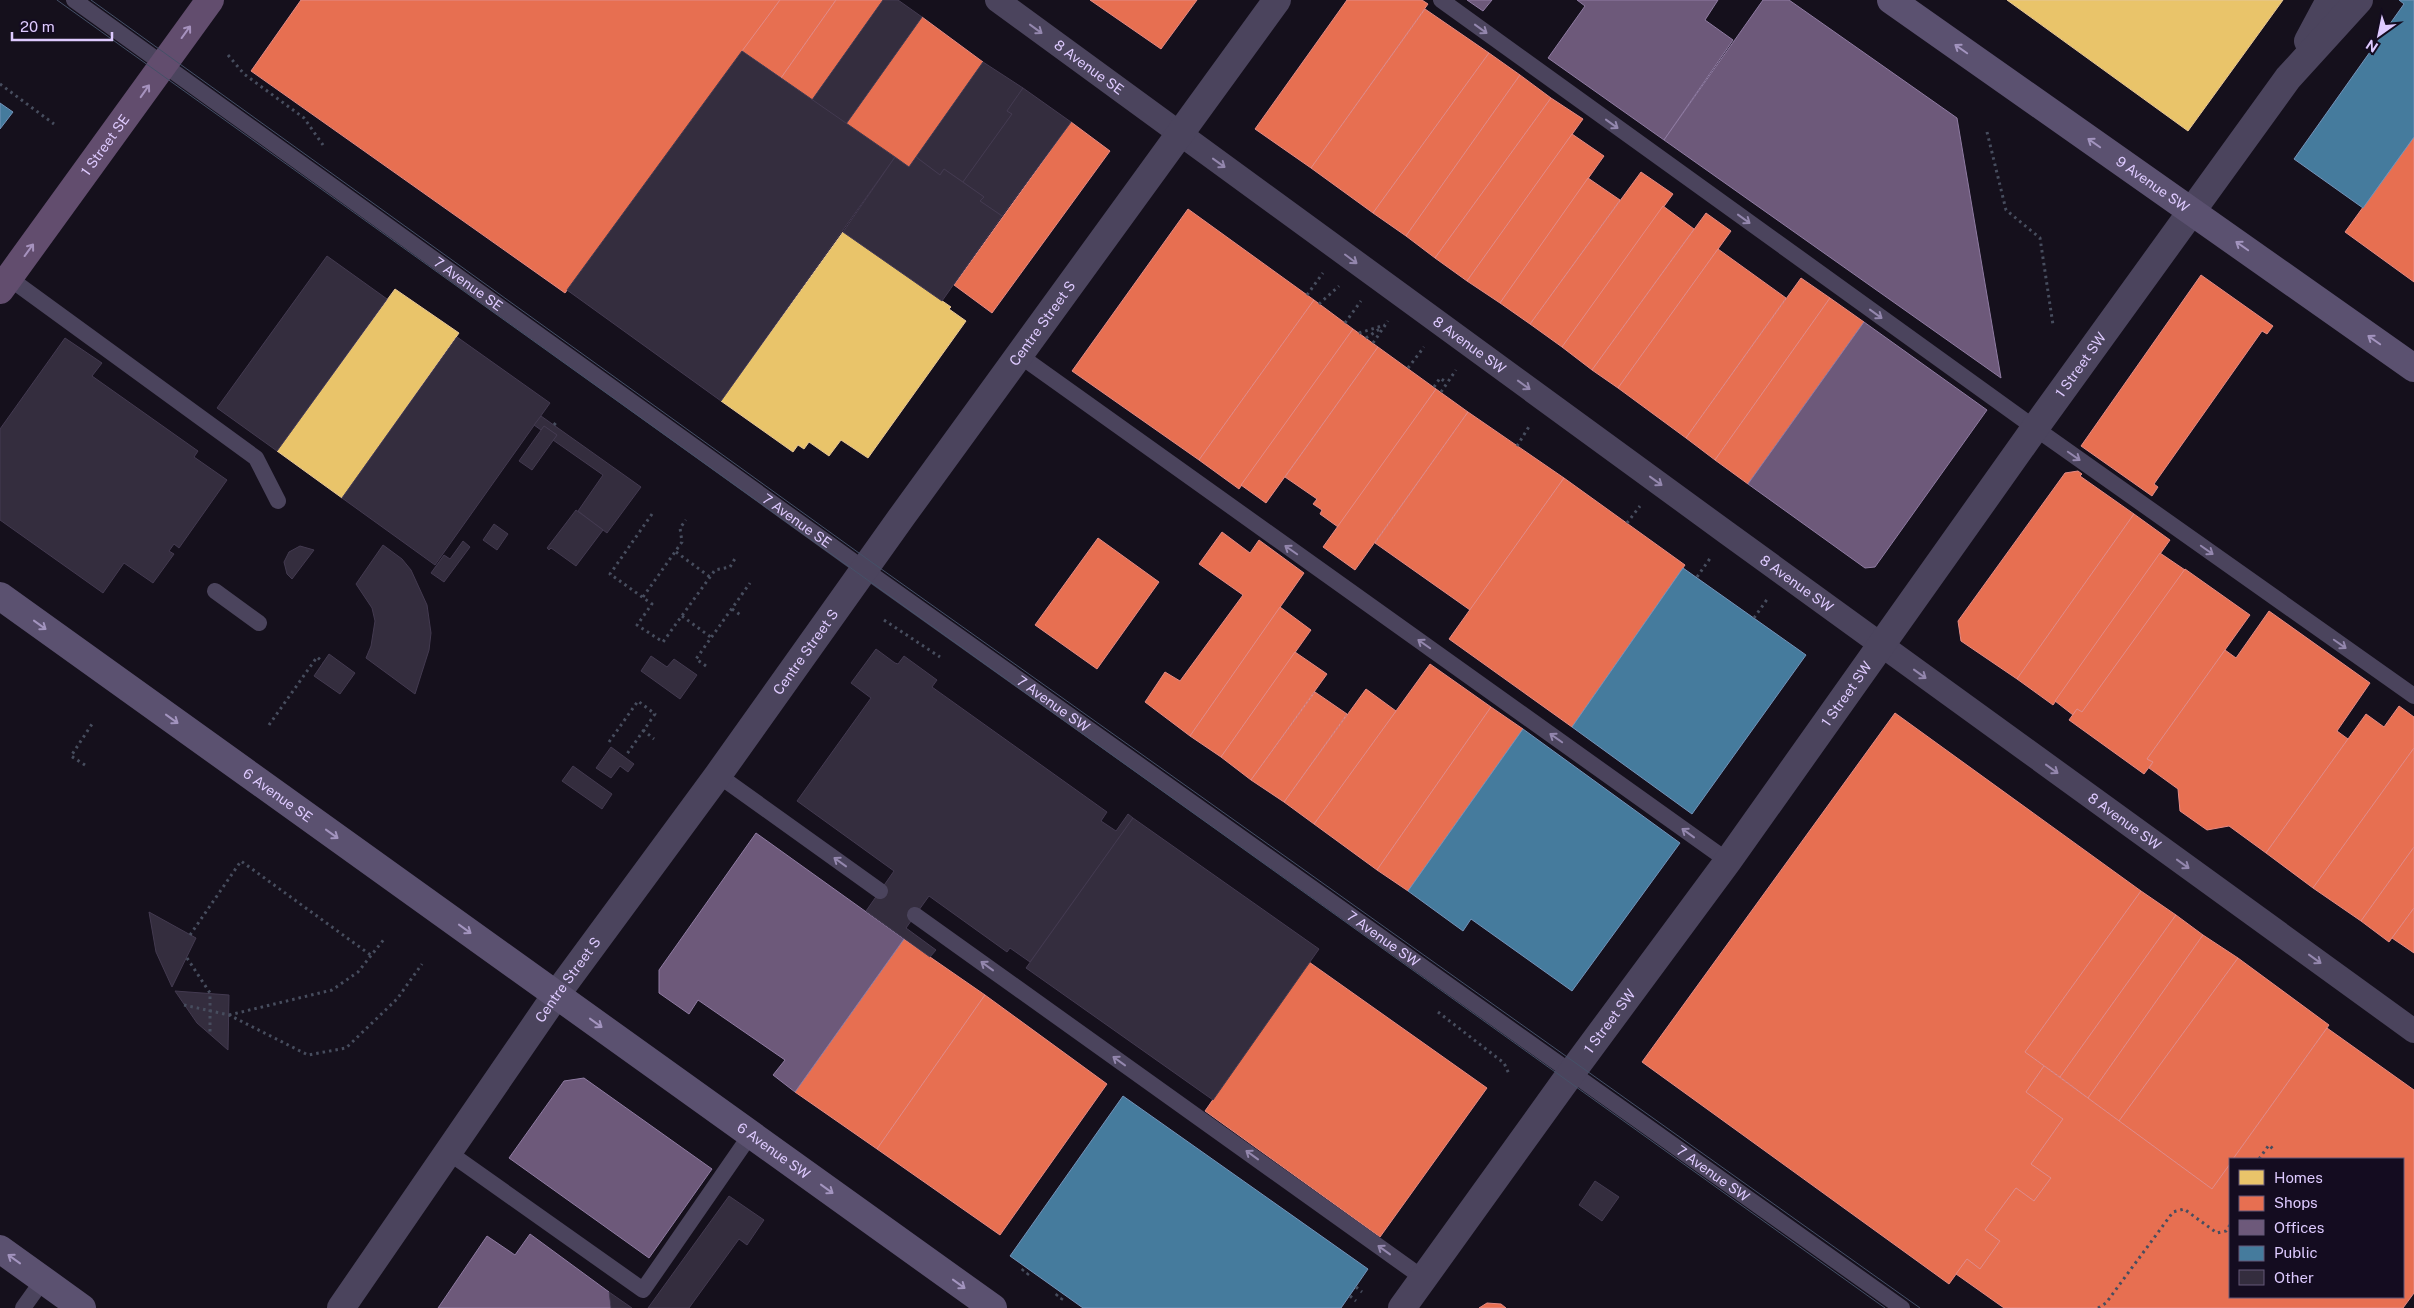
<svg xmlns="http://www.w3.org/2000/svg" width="2414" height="1308" font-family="'Public Sans',sans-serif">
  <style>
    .homes { fill: #e9c46a; stroke: #e6c697 }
    .shops { fill: #e76f51; stroke: #e48a85 }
    .offices { fill: #6d597a; stroke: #8f7ba2 }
    .public { fill: #457b9d; stroke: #7393ba }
    .building { fill: #342d3e; stroke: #433a50 }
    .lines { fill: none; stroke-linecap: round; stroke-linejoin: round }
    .path { stroke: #474d5e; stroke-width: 3; stroke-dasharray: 2.5 4; stroke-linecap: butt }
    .service { stroke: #4b445d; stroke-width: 16 }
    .pedestrian { stroke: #4b445d; stroke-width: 24 }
    .tertiary { stroke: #4b445d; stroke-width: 28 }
    .secondary { stroke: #5b5170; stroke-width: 28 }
    .primary { stroke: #624d6e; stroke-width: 28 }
    .tram { stroke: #455168; stroke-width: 1 }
    .oneway { stroke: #9487ae }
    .oneway2 { stroke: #a692be }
    .oneway3 { stroke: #a394bf }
    .labels { text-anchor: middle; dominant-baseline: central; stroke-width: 5; stroke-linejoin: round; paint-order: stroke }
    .street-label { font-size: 14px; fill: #decaff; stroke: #140c20 }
  </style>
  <rect width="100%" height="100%" fill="#15101c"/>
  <g class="homes">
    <path d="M 2007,0 L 2283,0 L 2188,131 Z"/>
    <path d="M 843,232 L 951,307 L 949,309 L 966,321 L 868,458 L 841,440 L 829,456 L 809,442 L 804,449 L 798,445 L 793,452 L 721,401 Z"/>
    <path d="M 395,289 L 459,333 L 342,498 L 277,451 Z"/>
  </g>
  <g class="shops">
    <path d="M 301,0 L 780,0 L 565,293 L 251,71 Z"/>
    <path d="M 780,0 L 836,0 L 781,78 L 742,51 Z"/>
    <path d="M 836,0 L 883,0 L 812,100 L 781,78 Z"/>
    <path d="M 1090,0 L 1197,0 L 1161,49 Z"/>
    <path d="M 1347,0 L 1422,0 L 1428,4 L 1311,168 L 1255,129 Z"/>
    <path d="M 1425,9 L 1489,53 L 1373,213 L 1311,168 Z"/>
    <path d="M 922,17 L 983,62 L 909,167 L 846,124 Z"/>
    <path d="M 1489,53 L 1520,75 L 1406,236 L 1373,213 Z"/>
    <path d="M 1520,75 L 1551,98 L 1435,258 L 1406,236 Z"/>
    <path d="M 1551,98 L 1583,119 L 1467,281 L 1435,258 Z"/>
    <path d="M 1071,122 L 1110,151 L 992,313 L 954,285 Z"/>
    <path d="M 1572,134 L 1604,156 L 1500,303 L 1467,281 Z"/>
    <path d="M 2414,137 L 2414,282 L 2345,232 Z"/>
    <path d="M 1641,172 L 1673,194 L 1562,347 L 1530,324 Z"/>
    <path d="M 1588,178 L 1620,200 L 1530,324 L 1500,303 Z"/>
    <path d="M 1663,206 L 1694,229 L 1592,370 L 1562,347 Z"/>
    <path d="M 1188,209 L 1314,300 L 1199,460 L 1072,371 Z"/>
    <path d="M 1706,213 L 1731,231 L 1618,388 L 1592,370 Z"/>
    <path d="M 1718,249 L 1786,298 L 1686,438 L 1618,388 Z"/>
    <path d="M 2201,275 L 2273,326 L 2267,334 L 2262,331 L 2154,484 L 2158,487 L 2152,496 L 2081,446 Z"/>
    <path d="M 1801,278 L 1830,298 L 1715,460 L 1686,438 Z"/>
    <path d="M 1830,298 L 1864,322 L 1748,484 L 1715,460 Z"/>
    <path d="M 1314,300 L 1353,329 L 1239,489 L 1199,460 Z"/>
    <path d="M 1353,329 L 1378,347 L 1266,503 L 1241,485 Z"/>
    <path d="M 1378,347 L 1436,389 L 1338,527 L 1320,514 L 1322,510 L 1313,504 L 1317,499 L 1285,477 Z"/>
    <path d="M 1436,389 L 1468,412 L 1355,570 L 1323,547 Z"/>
    <path d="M 1468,412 L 1564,478 L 1470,610 L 1375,543 Z"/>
    <path d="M 2078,471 L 2082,474 L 2080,476 L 2134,514 L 2017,679 L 1961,641 L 1958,621 L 2065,473 Z"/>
    <path d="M 1564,478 L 1685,565 L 1572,727 L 1449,639 Z"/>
    <path d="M 2134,514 L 2170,540 L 2053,705 L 2017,679 Z"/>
    <path d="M 1222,532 L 1250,553 L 1259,540 L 1304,573 L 1190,736 L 1145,702 L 1165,672 L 1180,681 L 1243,595 L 1199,564 Z"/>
    <path d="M 1098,538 L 1159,582 L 1097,669 L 1035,625 Z"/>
    <path d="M 2160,553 L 2185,570 L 2082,712 L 2077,709 L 2073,715 L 2055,701 Z"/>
    <path d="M 2185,569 L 2250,615 L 2147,759 L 2153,762 L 2144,774 L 2069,720 L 2077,709 L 2082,712 Z"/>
    <path d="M 1280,607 L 1311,630 L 1221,757 L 1190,736 Z"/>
    <path d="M 2269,611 L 2370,683 L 2337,731 L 2348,739 L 2266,853 L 2229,826 L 2207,830 L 2180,811 L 2178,789 L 2149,768 L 2153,762 L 2147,759 L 2225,650 L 2236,658 Z"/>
    <path d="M 1295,652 L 1327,674 L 1251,780 L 1221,757 Z"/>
    <path d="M 1430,664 L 1491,707 L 1377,870 L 1314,824 Z"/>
    <path d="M 1366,689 L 1396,711 L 1314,824 L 1284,802 Z"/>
    <path d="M 1315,692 L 1347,714 L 1284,802 L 1251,780 Z"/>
    <path d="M 2399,706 L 2414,717 L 2414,748 L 2313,888 L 2266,853 L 2366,714 L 2384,727 Z"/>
    <path d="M 1491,707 L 1523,729 L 1408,891 L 1377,870 Z"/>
    <path d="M 1895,713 L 2141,891 L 2025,1052 L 2044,1066 L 2026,1092 L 2063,1119 L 2031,1164 L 2051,1178 L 2034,1201 L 2016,1188 L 1985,1230 L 2000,1241 L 1980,1269 L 1967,1259 L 1949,1284 L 1642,1062 Z"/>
    <path d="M 2414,748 L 2414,847 L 2361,921 L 2313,888 Z"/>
    <path d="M 2414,847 L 2414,908 L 2389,942 L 2361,921 Z"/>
    <path d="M 2141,891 L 2176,915 L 2060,1077 L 2025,1052 Z"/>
    <path d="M 2414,908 L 2414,953 L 2392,938 Z"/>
    <path d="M 2176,915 L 2203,935 L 2088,1098 L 2060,1077 Z"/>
    <path d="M 2203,935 L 2238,958 L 2119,1121 L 2088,1098 Z"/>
    <path d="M 904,939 L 985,995 L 877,1149 L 795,1092 Z"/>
    <path d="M 2238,958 L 2329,1025 L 2233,1159 L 2230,1159 L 2230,1164 L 2212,1189 L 2119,1121 Z"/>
    <path d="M 1309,962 L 1487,1088 L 1380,1237 L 1205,1111 Z"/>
    <path d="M 985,995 L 1107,1084 L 1000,1235 L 877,1149 Z"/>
    <path d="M 2327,1028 L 2414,1090 L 2414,1293 L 2403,1308 L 2004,1308 L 1956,1274 L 1967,1259 L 1980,1269 L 2000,1241 L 1985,1230 L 2016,1188 L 2034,1201 L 2051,1178 L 2031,1164 L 2063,1119 L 2026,1092 L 2044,1066 L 2212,1189 L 2230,1164 L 2230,1297 L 2403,1297 L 2403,1159 L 2233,1159 Z"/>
    <path d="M 1487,1303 L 1501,1304 L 1506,1308 L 1479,1308 Z"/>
  </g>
  <g class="offices">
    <path d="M 1467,0 L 1492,0 L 1483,11 Z"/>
    <path d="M 1577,0 L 1718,0 L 1705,20 L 1733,40 L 1664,140 L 1548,58 L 1585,6 Z"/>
    <path d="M 1763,0 L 1789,0 L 1957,118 L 2001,378 L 1664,140 Z"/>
    <path d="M 1864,322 L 1987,410 L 1875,567 L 1865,568 L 1748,484 Z"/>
    <path d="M 756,833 L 904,939 L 795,1092 L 773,1075 L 785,1060 L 698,1000 L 689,1014 L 659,993 L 659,970 Z"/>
    <path d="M 584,1078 L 712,1169 L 649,1258 L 509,1158 L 564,1081 Z"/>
    <path d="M 530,1234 L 609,1292 L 611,1308 L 438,1308 L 487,1236 L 515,1255 Z"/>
  </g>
  <g class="public">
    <path d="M 2399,0 L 2414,0 L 2414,137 L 2363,208 L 2294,159 L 2404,4 Z"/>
    <path d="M 0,103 L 13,112 L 0,129 Z"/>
    <path d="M 1683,568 L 1806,655 L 1692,814 L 1572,727 Z"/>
    <path d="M 1523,729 L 1680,843 L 1572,991 L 1471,919 L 1463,931 L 1408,891 Z"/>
    <path d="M 1123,1096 L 1368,1269 L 1341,1308 L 1083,1308 L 1010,1256 Z"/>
  </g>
  <g class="building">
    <path d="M 883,0 L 898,0 L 922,17 L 846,124 L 812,100 Z"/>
    <path d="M 742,51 L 895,157 L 721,401 L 567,290 Z"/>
    <path d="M 983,62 L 1023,88 L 1007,111 L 1012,114 L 963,182 L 944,169 L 940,175 L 916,157 Z"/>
    <path d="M 1023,88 L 1071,122 L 1002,216 L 980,201 L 984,197 L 963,182 L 1012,114 L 1007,111 Z"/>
    <path d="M 895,157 L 909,167 L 916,157 L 940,175 L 944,169 L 984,197 L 980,201 L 1002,216 L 942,301 L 843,232 Z"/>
    <path d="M 327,256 L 387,299 L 277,451 L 217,408 Z"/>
    <path d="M 457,337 L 550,403 L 435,565 L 342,498 Z"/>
    <path d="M 65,338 L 102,363 L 92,376 L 198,451 L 194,457 L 227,480 L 179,548 L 174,544 L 169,551 L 174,554 L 153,583 L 124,563 L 103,593 L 0,520 L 0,429 Z"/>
    <path d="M 541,416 L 641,487 L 607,533 L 578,511 L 603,475 L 553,440 L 557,435 L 544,426 L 541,430 L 534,425 Z"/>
    <path d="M 544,426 L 557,435 L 532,470 L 519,461 Z"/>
    <path d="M 576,510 L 603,530 L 576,566 L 551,548 L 549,550 L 547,548 Z"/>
    <path d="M 494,524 L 508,534 L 497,550 L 483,540 Z"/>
    <path d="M 463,541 L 470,547 L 444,582 L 431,573 L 444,555 L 450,559 Z"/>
    <path d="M 383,545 L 402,559 L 411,570 L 427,605 L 431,633 L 429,650 L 415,694 L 366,658 L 371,646 L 375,621 L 372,608 L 356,584 Z"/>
    <path d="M 300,546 L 314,550 L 292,579 L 287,574 L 284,562 L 289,552 Z"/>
    <path d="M 876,649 L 895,663 L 898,664 L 904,656 L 937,680 L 932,687 L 1107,812 L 1101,821 L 1116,831 L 1128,814 L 1133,818 L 1030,962 L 1010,948 L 1007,952 L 929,896 L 906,928 L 936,950 L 930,957 L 866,911 L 894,871 L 797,801 L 871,698 L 851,683 Z"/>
    <path d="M 329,654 L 355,673 L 340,694 L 314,676 Z"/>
    <path d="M 651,656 L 667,667 L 674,659 L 697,675 L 680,699 L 641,671 Z"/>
    <path d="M 611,747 L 634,764 L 628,772 L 620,766 L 611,778 L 596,768 Z"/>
    <path d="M 573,766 L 612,794 L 602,809 L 562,781 Z"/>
    <path d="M 1133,818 L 1319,949 L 1213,1100 L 1026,968 Z"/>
    <path d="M 149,912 L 196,938 L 172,987 L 156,952 Z"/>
    <path d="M 175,991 L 229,995 L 228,1050 L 197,1023 Z"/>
    <path d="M 1595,1181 L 1619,1197 L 1602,1221 L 1579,1205 Z"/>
    <path d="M 729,1196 L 764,1220 L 747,1245 L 739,1239 L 689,1308 L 648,1308 Z"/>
    <path d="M 609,1292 L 632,1308 L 611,1308 Z"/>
  </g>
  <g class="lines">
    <g class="path">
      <path d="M 228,55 L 244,74 L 304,118 L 323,145"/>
      <path d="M 0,84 L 54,124"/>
      <path d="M 1987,132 L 2006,210 L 2040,238 L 2053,325"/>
      <path d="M 1307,295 L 1323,273"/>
      <path d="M 1319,304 L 1339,286"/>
      <path d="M 1345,323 L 1361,301"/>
      <path d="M 1359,333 L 1385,325"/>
      <path d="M 1366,338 L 1381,328"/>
      <path d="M 1373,343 L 1388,321"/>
      <path d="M 1408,368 L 1424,347"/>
      <path d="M 1434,387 L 1440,378 L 1447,383"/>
      <path d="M 1441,392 L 1456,370"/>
      <path d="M 554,425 L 558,420"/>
      <path d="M 1517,446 L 1530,425"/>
      <path d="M 652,514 L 610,574 L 652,604 L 637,625 L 663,642 L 715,570 L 730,567 L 736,557"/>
      <path d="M 1627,523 L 1640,506"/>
      <path d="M 676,552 L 710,577"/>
      <path d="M 1697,577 L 1711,557"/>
      <path d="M 643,597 L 682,542 L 680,528 L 686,520"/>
      <path d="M 732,609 L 742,616"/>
      <path d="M 682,616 L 712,638"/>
      <path d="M 1754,618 L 1768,598"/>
      <path d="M 884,620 L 940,657"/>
      <path d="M 706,666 L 696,659 L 750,583"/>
      <path d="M 269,725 L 317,657 L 323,662"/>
      <path d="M 643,730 L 654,739"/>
      <path d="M 609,742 L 638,701 L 655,714 L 627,754"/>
      <path d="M 85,765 L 71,756 L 92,724"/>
      <path d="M 190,935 L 241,861 L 372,956"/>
      <path d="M 187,958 L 210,993 L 210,1035"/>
      <path d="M 184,1005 L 229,1015 L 308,1055 L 346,1048 L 397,999 L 422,964"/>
      <path d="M 1438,1012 L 1504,1063 L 1509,1074"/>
      <path d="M 229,1015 L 332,990 L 358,972 L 385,938"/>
      <path d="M 2259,1159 L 2269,1145 L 2273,1149"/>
      <path d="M 1022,1271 L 1025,1267"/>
      <path d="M 1027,1275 L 1030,1271"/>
      <path d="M 1356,1287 L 1362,1292"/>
      <path d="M 1056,1296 L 1060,1291"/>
      <path d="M 1350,1296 L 1356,1301"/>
      <path d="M 1061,1300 L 1064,1295"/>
      <path d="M 2098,1308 L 2106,1303 L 2173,1212 L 2184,1209 L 2217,1233 L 2226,1231 L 2230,1225"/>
    </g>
    <g class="service">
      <path id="s1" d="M 74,0 L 864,569 L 1902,1308"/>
      <path d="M 1441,0 L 2035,428 L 2414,696"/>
      <path d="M 9,278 L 256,458 L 278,501"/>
      <path d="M 1019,355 L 1728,861"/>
      <path d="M 215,591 L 259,623"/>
      <path d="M 718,775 L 880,891"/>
      <path d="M 915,915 L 1423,1278"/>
      <path d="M 448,1152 L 643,1290 L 751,1134"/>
      <path d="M 23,1308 L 43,1280"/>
    </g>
    <path class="pedestrian" id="s2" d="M 997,0 L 1727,533 L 2414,1031"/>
    <g class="tertiary">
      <path d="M 2308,41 L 2330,0"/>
      <path id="s3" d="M 341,1308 L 556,995 L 718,775 L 903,515 L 1277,0"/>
      <path id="s4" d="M 1402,1308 L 1566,1080 L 1728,861 L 2035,428 L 2288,78 L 2359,0"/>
    </g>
    <g class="secondary">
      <path id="s5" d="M 1891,0 L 2414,368"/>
      <path id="s6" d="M 0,596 L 993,1308"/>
      <path d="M 0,1249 L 82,1308"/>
    </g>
    <path class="primary" id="s7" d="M 0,290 L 210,0"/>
    <g class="tram">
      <path d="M 57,0 L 1885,1308"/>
      <path d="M 91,0 L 870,561 L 1920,1308"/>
    </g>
  </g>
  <defs><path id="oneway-shaft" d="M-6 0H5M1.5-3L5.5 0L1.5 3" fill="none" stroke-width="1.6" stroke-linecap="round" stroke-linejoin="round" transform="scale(1.25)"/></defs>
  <g class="oneway">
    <use href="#oneway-shaft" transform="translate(1036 29) rotate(36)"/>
    <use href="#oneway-shaft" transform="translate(1481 29) rotate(36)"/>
    <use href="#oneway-shaft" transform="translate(1612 124) rotate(36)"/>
    <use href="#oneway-shaft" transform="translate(1219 163) rotate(36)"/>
    <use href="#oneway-shaft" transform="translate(1744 219) rotate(36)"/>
    <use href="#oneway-shaft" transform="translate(1351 259) rotate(37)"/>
    <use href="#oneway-shaft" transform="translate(1876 314) rotate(36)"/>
    <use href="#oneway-shaft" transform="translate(1524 385) rotate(36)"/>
    <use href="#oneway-shaft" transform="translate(2074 456) rotate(35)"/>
    <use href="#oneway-shaft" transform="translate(1656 481) rotate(36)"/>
    <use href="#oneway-shaft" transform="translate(1291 550) rotate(-145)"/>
    <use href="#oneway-shaft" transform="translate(2207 550) rotate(35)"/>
    <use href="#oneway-shaft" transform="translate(1424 644) rotate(-145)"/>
    <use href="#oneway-shaft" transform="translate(2340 644) rotate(35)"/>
    <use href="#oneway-shaft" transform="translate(1920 674) rotate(36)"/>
    <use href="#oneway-shaft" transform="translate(1556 738) rotate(-145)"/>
    <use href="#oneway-shaft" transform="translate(2052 769) rotate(36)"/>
    <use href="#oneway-shaft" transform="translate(1688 833) rotate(-144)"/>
    <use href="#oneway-shaft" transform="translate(840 862) rotate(-144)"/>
    <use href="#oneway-shaft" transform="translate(2183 864) rotate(36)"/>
    <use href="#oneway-shaft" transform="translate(2315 959) rotate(36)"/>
    <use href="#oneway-shaft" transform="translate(987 966) rotate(-144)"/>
    <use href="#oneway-shaft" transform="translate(1119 1061) rotate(-144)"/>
    <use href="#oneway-shaft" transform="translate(1252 1155) rotate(-144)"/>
    <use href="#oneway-shaft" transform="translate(1384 1250) rotate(-144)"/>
  </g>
  <g class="oneway2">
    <use href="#oneway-shaft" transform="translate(186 32) rotate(-54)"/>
    <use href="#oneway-shaft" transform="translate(145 91) rotate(-55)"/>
    <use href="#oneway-shaft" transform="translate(29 250) rotate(-54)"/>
  </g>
  <g class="oneway3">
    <use href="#oneway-shaft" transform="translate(1961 49) rotate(-145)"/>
    <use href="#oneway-shaft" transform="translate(2094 143) rotate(-145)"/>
    <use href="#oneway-shaft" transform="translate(2242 246) rotate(-145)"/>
    <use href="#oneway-shaft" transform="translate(2374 340) rotate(-145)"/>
    <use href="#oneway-shaft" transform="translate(40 625) rotate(36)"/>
    <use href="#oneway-shaft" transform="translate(172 719) rotate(36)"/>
    <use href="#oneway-shaft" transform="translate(332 834) rotate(36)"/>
    <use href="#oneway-shaft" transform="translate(465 929) rotate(36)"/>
    <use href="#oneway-shaft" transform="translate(596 1023) rotate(36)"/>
    <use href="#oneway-shaft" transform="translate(827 1189) rotate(36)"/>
    <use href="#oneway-shaft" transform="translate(14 1259) rotate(-144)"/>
    <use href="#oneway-shaft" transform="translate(959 1284) rotate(36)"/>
  </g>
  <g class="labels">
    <g class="street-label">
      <text stroke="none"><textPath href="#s2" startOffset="114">8 Avenue SE</textPath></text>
      <text stroke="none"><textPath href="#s7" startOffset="179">1 Street SE</textPath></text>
      <text stroke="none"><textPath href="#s5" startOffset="320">9 Avenue SW</textPath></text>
      <text stroke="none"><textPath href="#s1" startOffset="486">7 Avenue SE</textPath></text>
      <text stroke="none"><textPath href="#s3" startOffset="1209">Centre Street S</textPath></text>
      <text stroke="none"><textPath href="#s2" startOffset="585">8 Avenue SW</textPath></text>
      <text stroke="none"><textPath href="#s4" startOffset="1162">1 Street SW</textPath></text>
      <text stroke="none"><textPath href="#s1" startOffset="891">7 Avenue SE</textPath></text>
      <text stroke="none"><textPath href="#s2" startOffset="990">8 Avenue SW</textPath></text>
      <text stroke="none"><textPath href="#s3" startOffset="804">Centre Street S</textPath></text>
      <text stroke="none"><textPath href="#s4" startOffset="758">1 Street SW</textPath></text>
      <text stroke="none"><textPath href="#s1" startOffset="1206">7 Avenue SW</textPath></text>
      <text stroke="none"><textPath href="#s6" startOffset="342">6 Avenue SE</textPath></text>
      <text stroke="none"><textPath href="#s2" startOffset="1395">8 Avenue SW</textPath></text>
      <text stroke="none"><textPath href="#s1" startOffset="1611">7 Avenue SW</textPath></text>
      <text stroke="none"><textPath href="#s3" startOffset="399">Centre Street S</textPath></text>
      <text stroke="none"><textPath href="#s4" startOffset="354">1 Street SW</textPath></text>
      <text stroke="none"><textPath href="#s6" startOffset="952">6 Avenue SW</textPath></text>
      <text stroke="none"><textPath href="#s1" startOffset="2016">7 Avenue SW</textPath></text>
    </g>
  </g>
  <rect x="2229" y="1158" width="175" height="140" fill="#140c20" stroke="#655879"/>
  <rect x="2239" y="1170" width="25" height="15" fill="#e9c46a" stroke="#655879"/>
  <text x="2274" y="1183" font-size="15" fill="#decaff">Homes</text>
  <rect x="2239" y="1196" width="25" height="15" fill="#e76f51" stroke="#655879"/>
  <text x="2274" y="1208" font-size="15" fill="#decaff">Shops</text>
  <rect x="2239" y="1220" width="25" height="15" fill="#6d597a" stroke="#655879"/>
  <text x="2274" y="1233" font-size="15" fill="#decaff">Offices</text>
  <rect x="2239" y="1246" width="25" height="15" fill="#457b9d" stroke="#655879"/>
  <text x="2274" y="1258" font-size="15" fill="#decaff">Public</text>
  <rect x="2239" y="1270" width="25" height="15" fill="#342d3e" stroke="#655879"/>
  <text x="2274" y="1283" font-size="15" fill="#decaff">Other</text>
  <g transform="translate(2379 35) rotate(213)" stroke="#140c20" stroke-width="4" paint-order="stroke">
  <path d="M0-4L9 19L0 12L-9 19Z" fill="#decaff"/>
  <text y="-8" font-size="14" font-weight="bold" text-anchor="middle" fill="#decaff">N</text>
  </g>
  <path d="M12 32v8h100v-8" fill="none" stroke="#decaff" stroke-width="2.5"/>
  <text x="20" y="32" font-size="15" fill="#decaff" stroke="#140c20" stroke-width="4" paint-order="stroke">20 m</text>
</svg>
